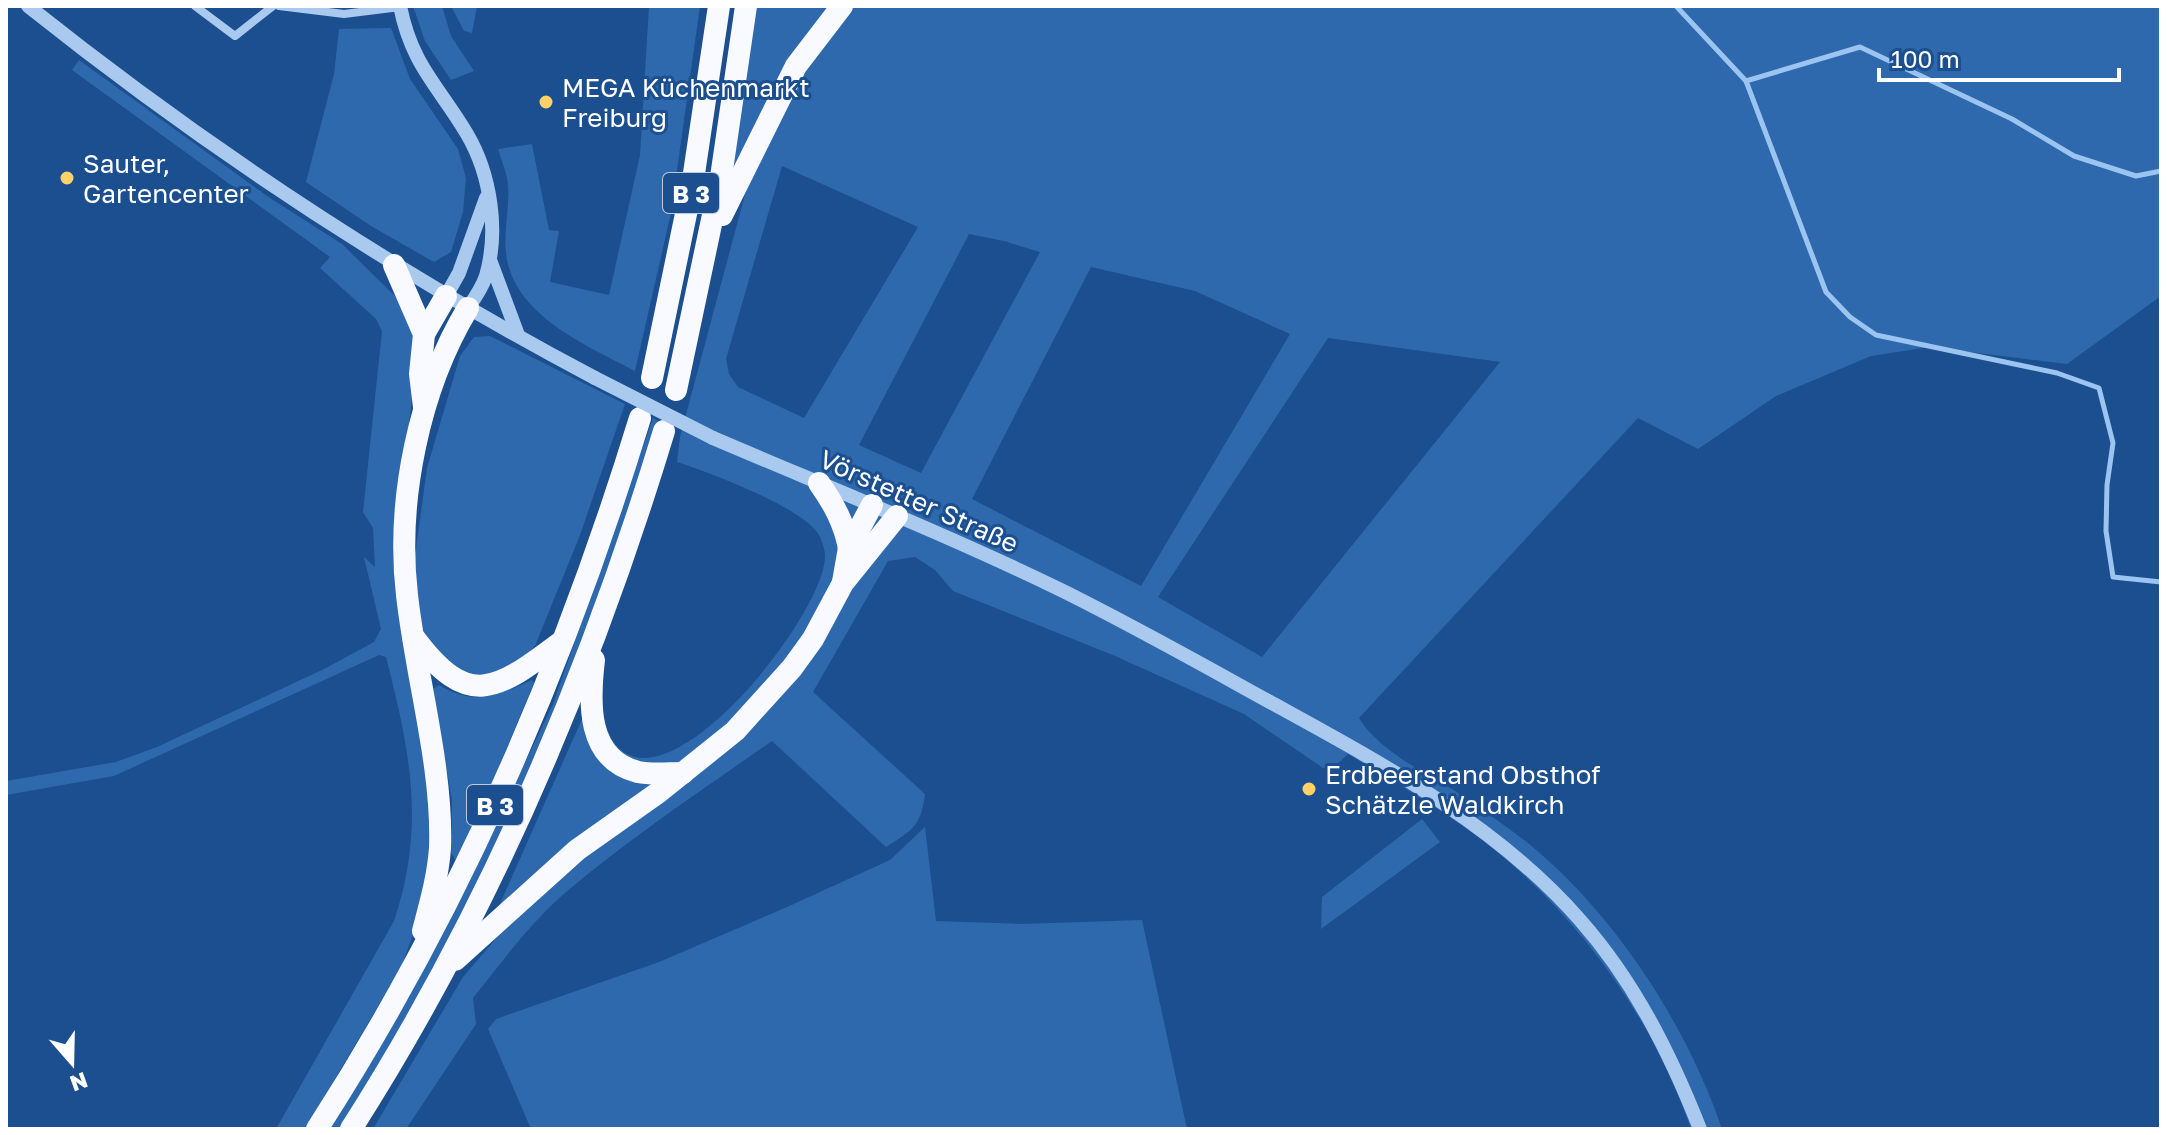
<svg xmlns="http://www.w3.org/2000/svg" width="2167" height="1135" font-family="'Golos Text',sans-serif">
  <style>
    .green { fill: #2e69ad; fill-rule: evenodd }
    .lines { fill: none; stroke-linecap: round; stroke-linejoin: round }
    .stream { stroke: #9cc4f0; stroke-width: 5 }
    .minor { stroke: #a9c9ee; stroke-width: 8 }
    .tertiary { stroke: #a9c9ee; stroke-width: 14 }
    .trunk { stroke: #f8faff; stroke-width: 22 }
    .tertiary-bridge { stroke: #a9c9ee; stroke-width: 14 }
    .poi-dot { fill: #ffd166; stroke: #1b4f8f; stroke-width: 3 }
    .labels { text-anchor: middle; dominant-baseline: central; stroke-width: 6; stroke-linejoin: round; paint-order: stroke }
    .shield { fill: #1b4f8f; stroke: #bbcadd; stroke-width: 2 }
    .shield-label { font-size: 24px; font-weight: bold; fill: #fff }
    .poi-label { font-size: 26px; fill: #fff; stroke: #1b4f8f; text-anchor: start }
    .street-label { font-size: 26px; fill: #fff; stroke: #1b4f8f }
  </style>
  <rect width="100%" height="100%" fill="#1b4f8f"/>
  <g class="green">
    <path d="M 413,6 L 442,6 L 451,36 L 474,71 L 451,80 L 425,41 Z"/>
    <path d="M 451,6 L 477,6 L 472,33 L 464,31 Z"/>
    <path d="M 649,6 L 700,6 L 671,213 L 635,371 C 588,346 519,318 507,260 C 502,235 510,210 508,185 C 507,173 501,160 498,149 L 532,144 L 549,230 L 559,231 L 550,282 L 609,295 L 640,155 Z"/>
    <path d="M 755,6 L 2161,6 L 2161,296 L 2067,364 L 1929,347 L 1871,356 L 1776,396 L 1698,449 L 1638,418 L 1359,718 C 1384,758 1439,777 1476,805 C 1495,819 1516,833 1534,848 C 1618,919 1687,1026 1722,1129 L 1691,1129 C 1654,1022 1584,923 1496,851 C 1450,814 1398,784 1348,754 L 1331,770 L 1323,768 L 1244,714 L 1115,656 L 953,591 L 935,570 L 915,557 L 888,561 L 813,692 L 925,794 C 921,826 913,830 886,847 L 772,741 C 702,790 631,837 565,893 C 530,923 502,962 473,998 L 476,1024 L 406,1129 L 373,1129 L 463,977 L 494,941 L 495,915 L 602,674 C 602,694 600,715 609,734 C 655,829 827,615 825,555 C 825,550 822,542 820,537 C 808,509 708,472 677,462 L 680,437 L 747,187 L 731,168 ZM 782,166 L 918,227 L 804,418 L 738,387 L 729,374 L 726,359 ZM 969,234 L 1004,241 L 1040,252 L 921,473 L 859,445 ZM 1091,267 L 1195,291 L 1290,334 L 1141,586 L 972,499 ZM 1328,338 L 1500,362 L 1262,657 L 1158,597 Z"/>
    <path d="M 391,28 L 410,79 L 458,149 L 466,178 L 463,212 L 451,252 L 434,262 L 371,226 L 306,182 L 334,74 L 339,29 Z"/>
    <path d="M 79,60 L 267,196 L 342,244 L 399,300 L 409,317 L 415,341 L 412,397 L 402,486 L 434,843 L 416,926 L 401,968 L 305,1129 L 276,1129 L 394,921 C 426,826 410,751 386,657 L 379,655 L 114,776 L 6,795 L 6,781 L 116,762 L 157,747 L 326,668 L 374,642 L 381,629 L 364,557 L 375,567 L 373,528 L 363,512 L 382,331 L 376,319 L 320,268 L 330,257 L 72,70 Z"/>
    <path d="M 490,336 L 625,404 L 580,535 L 535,646 L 518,666 L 498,676 L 462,678 L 432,650 L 422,628 L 414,563 L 427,468 L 460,356 L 474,337 Z"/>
    <path d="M 653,418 L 662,423 L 545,746 L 446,947 L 342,1129 L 326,1129 L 464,891 L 553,704 Z"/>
    <path d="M 532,680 L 534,683 L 462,855 L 456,861 L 451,853 L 452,800 L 433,689 L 439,685 C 474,706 497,696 532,680 Z"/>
    <path d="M 1422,819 L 1440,842 L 1321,929 L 1322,897 Z"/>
    <path d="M 925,827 L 936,921 L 1022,924 L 1142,920 L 1187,1129 L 531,1129 L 488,1029 L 496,1019 L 659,962 L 787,907 L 890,860 Z"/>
  </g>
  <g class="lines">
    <g class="stream">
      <path d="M 1676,6 L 1746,81 L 1860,47 L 2012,119 L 2074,156 L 2136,176 L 2161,171"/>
      <path d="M 1746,81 L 1826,292 L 1850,317 L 1876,335 L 2057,373 L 2099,388 L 2113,443 L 2107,485 L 2106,531 L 2113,577 L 2161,582"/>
    </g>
    <g class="minor">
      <path d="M 195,6 L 235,36 L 273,6"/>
      <path d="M 279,6 L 344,14 L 400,7"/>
    </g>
    <g class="tertiary">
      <path d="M 28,6 C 205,147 394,272 595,378"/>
      <path d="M 400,6 C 412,66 438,85 467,134 C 491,175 499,231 486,276 C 482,288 475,298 468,308"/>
      <path d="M 490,260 L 518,335"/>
      <path d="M 446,296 L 459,273 L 486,198"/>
      <path d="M 713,438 C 830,488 948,535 1061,590 C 1132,625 1201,664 1270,702 C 1381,763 1496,824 1580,920 C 1634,981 1670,1053 1700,1129"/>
    </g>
    <g class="trunk">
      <path d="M 722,215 L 796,66 L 842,6"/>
      <path d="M 394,265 L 424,334 L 420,374 L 424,407"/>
      <path d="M 424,334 L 446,296"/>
      <path d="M 652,378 L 693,180 L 719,6"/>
      <path d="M 676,390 L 721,177 L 746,6"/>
      <path d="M 819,483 C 834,504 844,523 849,548"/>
      <path d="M 843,582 L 849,548 L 872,505"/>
      <path d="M 413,636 C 468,711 496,691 561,642"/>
      <path d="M 594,660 C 589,702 586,759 638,772 C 652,775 668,773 683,773"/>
      <path d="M 423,931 C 430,904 438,877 440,848 C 443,767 416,677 407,595 C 396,501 419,389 468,308"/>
      <path d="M 455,960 L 577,850 L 659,792 L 735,731 L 792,668 L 813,639 L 843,583 L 897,516"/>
      <path d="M 317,1129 C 459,909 563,669 640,418"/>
      <path d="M 351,1129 C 489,913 590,675 664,431"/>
    </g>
    <path class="tertiary-bridge" d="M 595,378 L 713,438"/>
  </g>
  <g class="poi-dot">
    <circle cx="546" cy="102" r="8"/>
    <circle cx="67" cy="178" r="8"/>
    <circle cx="1309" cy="789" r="8"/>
  </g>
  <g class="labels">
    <g class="shield">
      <rect x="663" y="173" width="56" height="40" rx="6"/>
      <rect x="467" y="785" width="56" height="40" rx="6"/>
    </g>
    <g class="shield-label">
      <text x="691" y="193">B 3</text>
      <text x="495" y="805">B 3</text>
    </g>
    <g class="poi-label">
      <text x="562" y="87">MEGA Küchenmarkt<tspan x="562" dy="30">Freiburg</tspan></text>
      <text x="83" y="163">Sauter,<tspan x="83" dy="30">Gartencenter</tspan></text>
      <text x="1325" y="774">Erdbeerstand Obsthof<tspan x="1325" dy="30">Schätzle Waldkirch</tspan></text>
    </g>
    <g class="street-label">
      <text transform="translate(919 501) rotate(24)">Vörstetter Straße</text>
    </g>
  </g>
  <rect width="2167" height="1135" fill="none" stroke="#ffffff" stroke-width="16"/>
  <g transform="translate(72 1063) rotate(160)" stroke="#1b4f8f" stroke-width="6" paint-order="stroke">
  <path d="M0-6L14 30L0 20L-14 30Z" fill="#ffffff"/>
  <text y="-12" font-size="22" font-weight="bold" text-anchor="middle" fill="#ffffff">N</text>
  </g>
  <path d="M1879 68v12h240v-12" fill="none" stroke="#ffffff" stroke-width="4"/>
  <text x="1891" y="68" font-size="24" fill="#ffffff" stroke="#1b4f8f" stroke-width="6" paint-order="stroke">100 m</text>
</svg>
